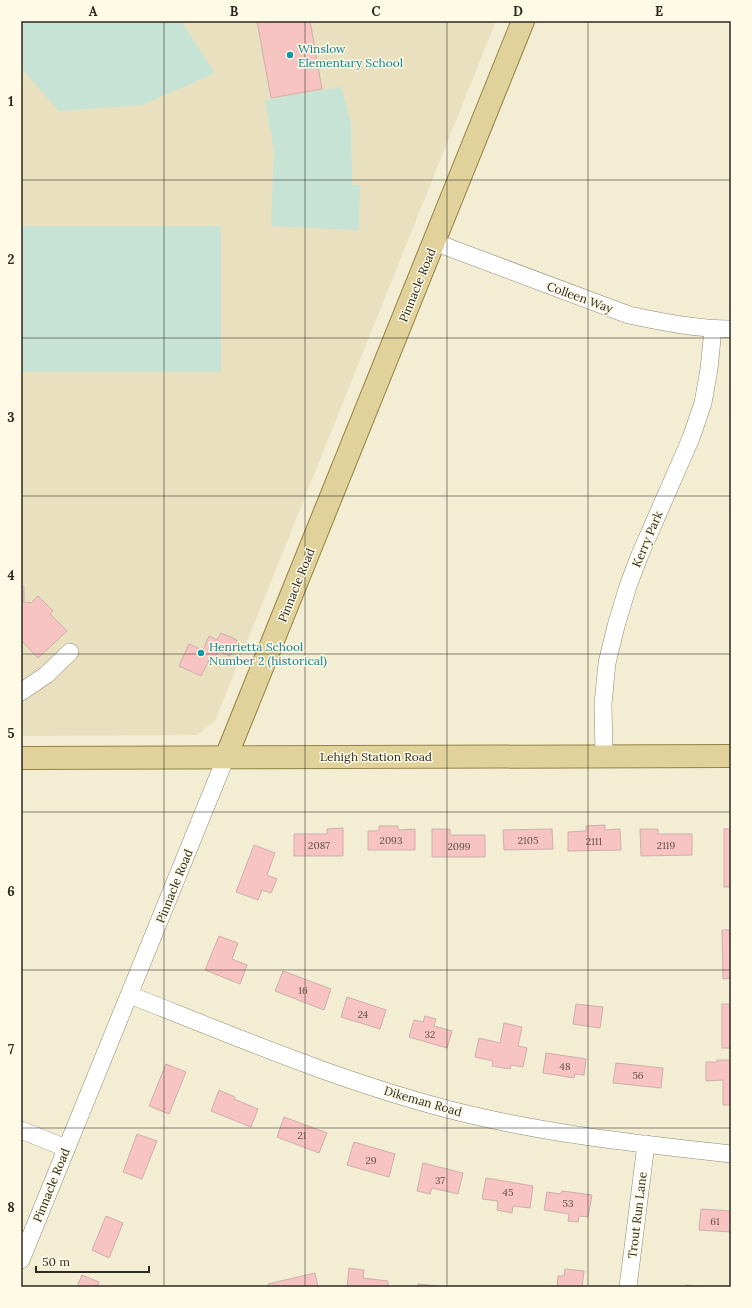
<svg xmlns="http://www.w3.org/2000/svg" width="752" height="1308" font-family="Lora,serif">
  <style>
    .built { fill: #e8e0bf }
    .green { fill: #c6e3d5 }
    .building { fill: #f8c4c1; stroke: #ccafad }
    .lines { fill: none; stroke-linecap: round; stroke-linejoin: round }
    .minor-casing { stroke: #8f8972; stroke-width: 18 }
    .major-casing { stroke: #948344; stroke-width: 24 }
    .minor { stroke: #fff; stroke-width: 17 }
    .major { stroke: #e0d29a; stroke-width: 22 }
    .grid { fill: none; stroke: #2b2920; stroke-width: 1; stroke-opacity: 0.55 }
    .culture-dot { fill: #0f9aa8; stroke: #fffae6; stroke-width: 1.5 }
    .labels { text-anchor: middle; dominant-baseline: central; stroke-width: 3; stroke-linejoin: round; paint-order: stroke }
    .number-label { font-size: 10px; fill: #5e5048 }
    .culture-label { font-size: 12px; fill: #0d838f; stroke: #fffae6; text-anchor: start }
    .street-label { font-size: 12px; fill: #2b2920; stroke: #fffae6 }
    .neatline { fill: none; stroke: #2b2920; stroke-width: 1.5 }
    .grid-label { font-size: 13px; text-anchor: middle; font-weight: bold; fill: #2b2920 }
  </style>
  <rect width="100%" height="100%" fill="#f3edd4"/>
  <path class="built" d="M 21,21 L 496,21 L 215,721 L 197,735 L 21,736 Z"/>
  <g class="green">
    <path d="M 21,21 L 181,21 L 215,73 L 142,105 L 59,111 L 21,68 Z"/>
    <path d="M 341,87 L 351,123 L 352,185 L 360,185 L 359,230 L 271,226 L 274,151 L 265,100 Z"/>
    <rect x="21" y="226" width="200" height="146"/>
  </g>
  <g class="building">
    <path d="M 257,21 L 310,21 L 322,89 L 271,98 Z"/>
    <path d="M 21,587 L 24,587 L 24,602 L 31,603 L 38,596 L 53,611 L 50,614 L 67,631 L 38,658 L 21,640 Z"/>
    <path d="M 221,633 L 237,640 L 230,656 L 218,651 L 213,662 L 209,660 L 201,676 L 179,666 L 189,644 L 203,650 L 209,636 L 217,640 Z"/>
    <path d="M 605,825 L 605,830 L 620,829 L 621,850 L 568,851 L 568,832 L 586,831 L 586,826 Z"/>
    <path d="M 379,826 L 398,826 L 398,830 L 415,829 L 415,850 L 368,850 L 368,831 L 379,831 Z"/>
    <path d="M 343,828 L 343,856 L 294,856 L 294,834 L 327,834 L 327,829 Z"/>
    <path d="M 432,829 L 450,829 L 450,835 L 485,835 L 485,857 L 432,857 Z"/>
    <path d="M 552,829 L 553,849 L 504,850 L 503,830 Z"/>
    <path d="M 640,829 L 658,829 L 658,834 L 692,834 L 692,855 L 641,856 Z"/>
    <rect x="724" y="829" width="7" height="58"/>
    <path d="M 254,845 L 275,853 L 267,875 L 277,879 L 271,893 L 262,890 L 258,900 L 236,892 Z"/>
    <path d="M 722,930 L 731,930 L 731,978 L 723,979 Z"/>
    <path d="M 219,936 L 238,943 L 232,959 L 247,965 L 240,984 L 205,970 Z"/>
    <path d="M 283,971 L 331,989 L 324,1010 L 275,991 Z"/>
    <path d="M 347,997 L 386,1010 L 380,1029 L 341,1017 Z"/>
    <path d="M 576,1004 L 603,1007 L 600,1028 L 573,1024 Z"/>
    <rect x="722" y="1004" width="9" height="44"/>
    <path d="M 425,1016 L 436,1019 L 434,1026 L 452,1031 L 447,1048 L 409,1037 L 414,1020 L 423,1022 Z"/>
    <path d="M 504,1023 L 522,1027 L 518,1046 L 527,1048 L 523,1067 L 511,1065 L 510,1069 L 492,1066 L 493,1061 L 475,1057 L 479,1038 L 500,1043 Z"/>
    <path d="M 546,1053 L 586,1059 L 584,1075 L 575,1074 L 574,1078 L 543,1073 Z"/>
    <path d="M 717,1060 L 731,1060 L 731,1105 L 723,1105 L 723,1080 L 706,1081 L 706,1062 L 717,1062 Z"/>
    <path d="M 616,1063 L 663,1068 L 661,1088 L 613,1083 Z"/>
    <path d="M 166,1064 L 186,1072 L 169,1114 L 149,1106 Z"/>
    <path d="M 219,1090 L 235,1097 L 234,1099 L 258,1109 L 251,1127 L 211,1111 Z"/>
    <path d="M 284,1117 L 327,1133 L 319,1153 L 277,1137 Z"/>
    <path d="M 137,1134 L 157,1141 L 142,1179 L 123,1172 Z"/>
    <path d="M 354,1142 L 395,1154 L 389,1177 L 347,1165 Z"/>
    <path d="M 423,1163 L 463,1173 L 458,1194 L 432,1188 L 430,1194 L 417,1191 Z"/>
    <path d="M 486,1178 L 533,1186 L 530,1208 L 513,1206 L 512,1213 L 497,1210 L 498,1201 L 482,1199 Z"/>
    <path d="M 562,1191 L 592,1195 L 588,1217 L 579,1216 L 578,1222 L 568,1221 L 569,1214 L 544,1210 L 547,1192 L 560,1194 Z"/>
    <path d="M 701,1209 L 731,1211 L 731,1232 L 699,1230 Z"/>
    <path d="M 106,1216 L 123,1223 L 109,1258 L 92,1250 Z"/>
    <path d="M 349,1268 L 364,1270 L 363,1278 L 388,1281 L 388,1287 L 347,1287 Z"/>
    <path d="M 565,1269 L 584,1271 L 582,1287 L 557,1287 L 558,1276 L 564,1276 Z"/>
    <path d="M 315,1273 L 318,1287 L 269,1287 L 268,1284 Z"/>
    <path d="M 82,1275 L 99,1282 L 98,1287 L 77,1287 Z"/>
    <path d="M 418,1284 L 448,1287 L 417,1287 Z"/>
    <path d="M 686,1285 L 704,1287 L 685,1287 Z"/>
  </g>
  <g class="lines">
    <g class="minor-casing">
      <g id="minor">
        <path d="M 434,242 L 629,315 C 662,322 697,329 731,329"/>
        <path d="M 21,692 L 46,675 L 70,652"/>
        <path d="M 604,755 L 603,704 L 607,663 L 616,626 L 628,586 L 639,557 L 691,438 L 703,403 L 709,369 L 713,329"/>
        <path d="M 130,995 C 241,1039 351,1086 467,1114 C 554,1135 643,1144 731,1154"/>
        <path d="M 21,1130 L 66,1148"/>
        <path d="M 21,1260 L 226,757"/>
        <path d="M 628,1287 L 646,1144"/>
      </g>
    </g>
    <g class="major-casing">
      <g id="major">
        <path d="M 226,757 L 523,21"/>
        <path d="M 21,758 L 731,756"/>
      </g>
    </g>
    <use href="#minor" class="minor"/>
    <use href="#major" class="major"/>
  </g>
  <path class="grid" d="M 164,21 L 164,1287M 305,21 L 305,1287M 447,21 L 447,1287M 588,21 L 588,1287M 21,180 L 731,180M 21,338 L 731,338M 21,496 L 731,496M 21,654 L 731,654M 21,812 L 731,812M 21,970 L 731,970M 21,1128 L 731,1128"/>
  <g class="culture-dot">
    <circle cx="290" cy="55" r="4"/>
    <circle cx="201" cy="653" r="4"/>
  </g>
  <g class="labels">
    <g class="number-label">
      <text x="391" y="840">2093</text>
      <text x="528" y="840">2105</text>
      <text x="594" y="841">2111</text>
      <text x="319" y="845">2087</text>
      <text x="666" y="845">2119</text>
      <text x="459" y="846">2099</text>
      <text x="303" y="990">16</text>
      <text x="363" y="1014">24</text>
      <text x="430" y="1034">32</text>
      <text x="565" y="1066">48</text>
      <text x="638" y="1075">56</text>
      <text x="302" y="1135">21</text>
      <text x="371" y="1160">29</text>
      <text x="440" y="1180">37</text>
      <text x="508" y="1192">45</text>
      <text x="568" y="1203">53</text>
      <text x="715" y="1221">61</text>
    </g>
    <g class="culture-label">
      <text x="298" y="48">Winslow<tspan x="298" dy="14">Elementary School</tspan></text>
      <text x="209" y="646">Henrietta School<tspan x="209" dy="14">Number 2 (historical)</tspan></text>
    </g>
    <g class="street-label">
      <text transform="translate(417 285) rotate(-68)">Pinnacle Road</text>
      <text transform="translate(580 297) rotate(20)">Colleen Way</text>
      <text transform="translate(647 539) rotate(-67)">Kerry Park</text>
      <text transform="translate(296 585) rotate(-68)">Pinnacle Road</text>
      <text x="376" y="756">Lehigh Station Road</text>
      <text transform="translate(174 886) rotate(-68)">Pinnacle Road</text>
      <text transform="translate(423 1101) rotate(16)">Dikeman Road</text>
      <text transform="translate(51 1185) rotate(-68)">Pinnacle Road</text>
      <text transform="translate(637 1215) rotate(-83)">Trout Run Lane</text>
    </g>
  </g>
  <rect width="752" height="1308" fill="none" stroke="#fffae6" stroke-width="44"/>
  <path d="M36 1266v6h113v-6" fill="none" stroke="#2b2920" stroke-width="2"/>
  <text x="42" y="1266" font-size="12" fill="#2b2920" stroke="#fffae6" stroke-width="3" paint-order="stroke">50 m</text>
  <rect x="22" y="22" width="708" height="1264" class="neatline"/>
  <g class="grid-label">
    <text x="93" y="16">A</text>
    <text x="234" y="16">B</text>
    <text x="376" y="16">C</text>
    <text x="518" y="16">D</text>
    <text x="659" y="16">E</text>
    <text x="11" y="106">1</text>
    <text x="11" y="264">2</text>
    <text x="11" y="422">3</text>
    <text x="11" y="580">4</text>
    <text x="11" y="738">5</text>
    <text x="11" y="896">6</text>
    <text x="11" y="1054">7</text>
    <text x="11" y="1212">8</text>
  </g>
</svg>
